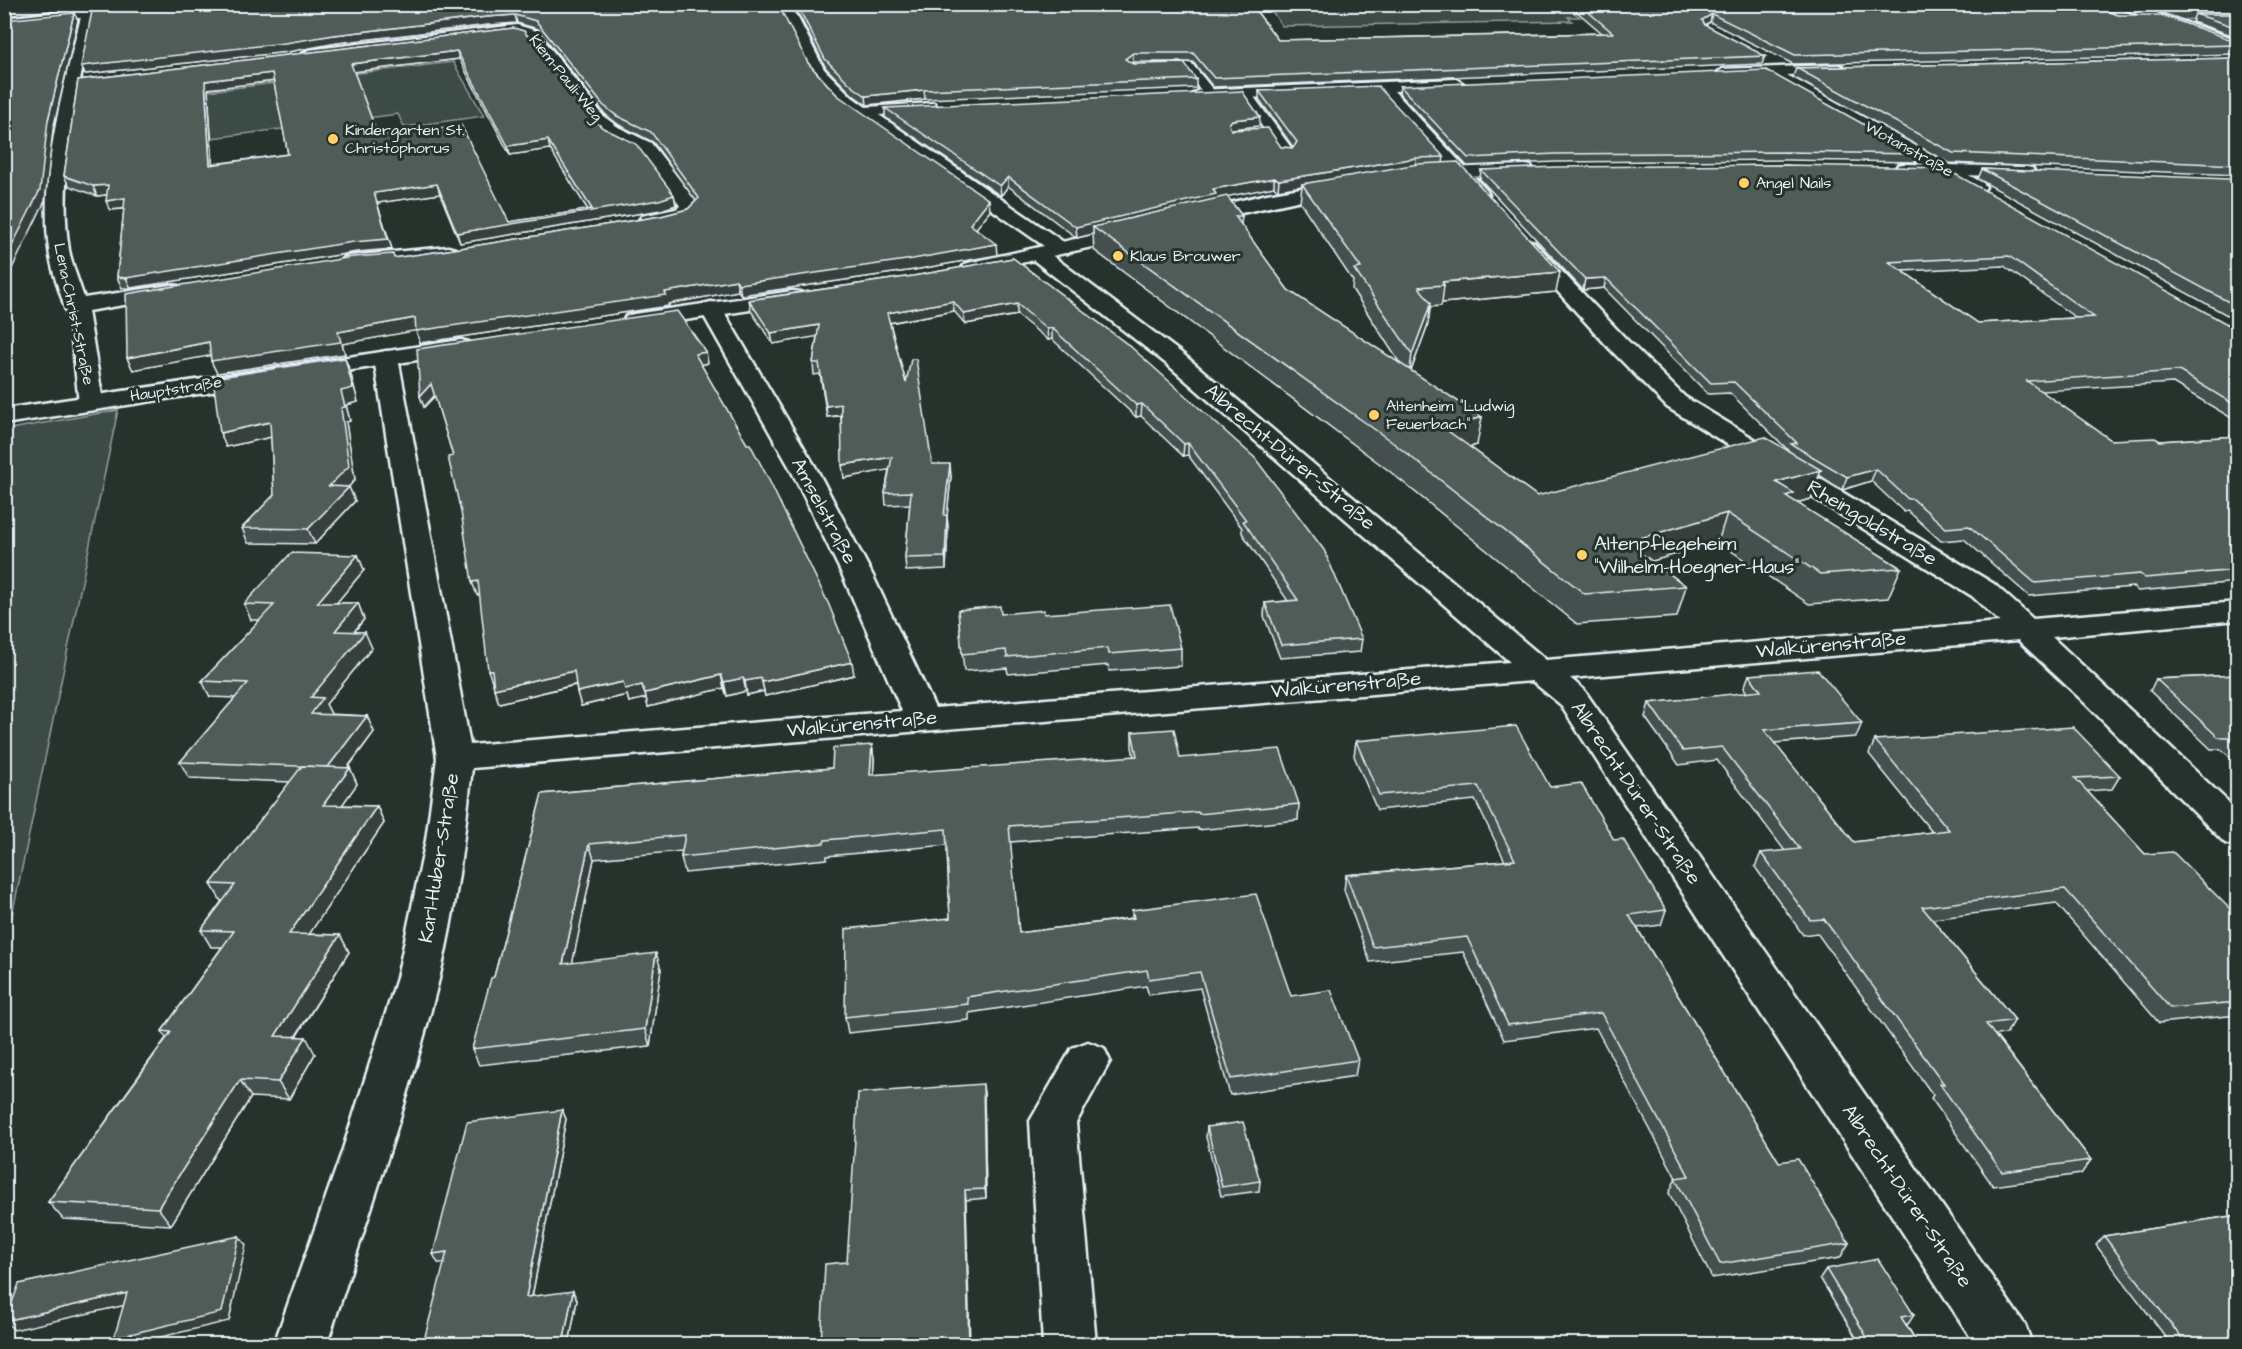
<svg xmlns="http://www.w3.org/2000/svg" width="2242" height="1349" font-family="'Architects Daughter',sans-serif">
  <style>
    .green { fill: #3e4b47; stroke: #939ea0; stroke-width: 1.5 }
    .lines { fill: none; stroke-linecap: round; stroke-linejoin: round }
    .lane-casing { stroke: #e8f1f8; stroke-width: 4 }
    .street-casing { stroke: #e8f1f8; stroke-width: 5 }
    .secondary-casing { stroke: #e8f1f8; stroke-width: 5 }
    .lane { fill: #26332d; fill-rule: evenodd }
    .street { fill: #26332d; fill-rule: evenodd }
    .secondary { fill: #26332d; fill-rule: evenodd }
    .wall { fill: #454f4d; stroke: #e8f1f8; stroke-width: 1.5; fill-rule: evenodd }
    .shaded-wall { fill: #38403e; stroke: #e8f1f8; stroke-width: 1.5 }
    .building { fill: #505c59; stroke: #e8f1f8; stroke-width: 1.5; fill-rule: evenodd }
    .poi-dot { fill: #ffd166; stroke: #26332d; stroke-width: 2 }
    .labels { text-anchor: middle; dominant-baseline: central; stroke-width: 6; stroke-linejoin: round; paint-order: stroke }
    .far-street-label { font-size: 16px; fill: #e8f1f8; stroke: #26332d }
    .far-poi-label { font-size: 16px; fill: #e8f1f8; stroke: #26332d; text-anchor: start }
    .street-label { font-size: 20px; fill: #e8f1f8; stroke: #26332d }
    .poi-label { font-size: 20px; fill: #e8f1f8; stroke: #26332d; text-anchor: start }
  </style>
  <rect width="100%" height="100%" fill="#26332d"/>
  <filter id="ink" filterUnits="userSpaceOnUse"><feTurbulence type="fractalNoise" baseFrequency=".0167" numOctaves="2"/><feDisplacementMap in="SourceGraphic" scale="12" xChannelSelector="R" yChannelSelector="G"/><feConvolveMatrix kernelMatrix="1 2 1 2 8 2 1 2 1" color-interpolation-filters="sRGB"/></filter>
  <g filter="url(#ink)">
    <g class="green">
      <path d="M 1575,4 L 1581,9 L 1571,10 L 1580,17 L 1568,17 L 1572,21 L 1282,26 L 1268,5 Z"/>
      <path d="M 2136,5 L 2237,5 L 2237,17 L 2179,20 Z"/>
      <path d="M 453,62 L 484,116 L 404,127 L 398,114 L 173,143 L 173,95 Z"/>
      <path d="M 118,410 L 5,949 L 5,430 Z"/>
    </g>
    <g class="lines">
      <g class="lane-casing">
        <g id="lane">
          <path d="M 2125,4 L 2124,8 L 2121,9 L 2095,10 L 2090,7 L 2093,4 Z"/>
          <path d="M 1188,63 L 1192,64 L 1214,91 L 1214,97 L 1206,97 L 1185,69 L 1153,69 L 1147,66 L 1153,63 Z"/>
          <path d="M 1245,89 L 1249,90 L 1292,149 L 1294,152 L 1292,155 L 1282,155 L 1239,93 Z"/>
        </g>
      </g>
      <g class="street-casing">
        <g id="street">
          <path d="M 774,4 L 787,4 L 798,18 L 824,69 L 852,97 L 866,107 L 934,103 L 936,106 L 928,111 L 879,115 L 1068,245 L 1071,249 L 1068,253 L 1054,253 L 840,103 L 811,71 L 785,19 Z"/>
          <path d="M 2110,4 L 2130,4 L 2238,40 L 2238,49 Z"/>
          <path d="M 88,9 L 94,13 C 79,85 57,177 69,250 C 72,266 79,282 84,298 L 171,285 L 179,286 L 182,291 L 179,296 L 171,297 L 88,311 L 103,402 L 100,407 L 91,409 L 82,407 L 79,402 C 75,372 74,340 66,311 C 60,291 51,270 49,249 C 39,174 64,86 82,13 Z"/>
          <path d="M 517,25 L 537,31 L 603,116 L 618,127 L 651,143 L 695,200 L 699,208 C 690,221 657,228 642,224 L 639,220 L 642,216 L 676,209 L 680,206 L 677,201 L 639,151 L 606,135 L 591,122 L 527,37 L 516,33 L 488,35 L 309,58 L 302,54 L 309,50 Z"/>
          <path d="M 1840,65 L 1847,69 L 1845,72 L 1787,75 L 1983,183 L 1986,187 L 1983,191 L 1971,191 L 1766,76 L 1723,77 L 1716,73 L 1723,69 Z"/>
          <path d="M 1456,79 L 1464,84 L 1461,87 L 1394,91 L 1487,191 L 1489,195 L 1487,199 L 1473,199 L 1378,92 L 1199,100 L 1191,95 L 1199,90 Z"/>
          <path d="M 1527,240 L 1534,242 L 1626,339 L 1685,397 L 1994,584 L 2033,619 L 2238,602 L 2238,620 L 2052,637 L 2238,811 L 2238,847 L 2225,843 L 2083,701 L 2018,640 L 1570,678 L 1584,690 L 2025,1325 L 2032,1344 L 1975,1344 L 1560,704 L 1532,681 L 472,768 C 464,839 456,911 439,979 C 408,1103 366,1223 327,1344 L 274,1344 L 342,1152 L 397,978 L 426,840 L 437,758 L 374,358 L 378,353 L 386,351 L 394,353 L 398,358 L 470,745 L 902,711 L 843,576 L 790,468 L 700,309 L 703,304 L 711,302 L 719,304 L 722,309 L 816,468 L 873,576 L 935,708 L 1510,662 L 1168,365 L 1032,259 L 1029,255 L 1032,251 L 1046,251 L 1184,355 L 1546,660 L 2000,622 L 1972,596 L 1667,407 L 1610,349 L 1520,250 L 1517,246 L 1520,242 Z"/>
          <path d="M 448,247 L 455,249 L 458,253 L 455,257 L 350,268 L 343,266 L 340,262 L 343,258 L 350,256 Z"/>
          <path d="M 1088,1042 L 1104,1048 L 1110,1061 L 1076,1123 L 1096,1344 L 1043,1344 L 1030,1121 L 1072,1048 Z"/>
        </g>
      </g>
      <g class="secondary-casing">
        <g id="secondary">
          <path d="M 133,4 L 180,4 L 174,8 L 4,26 L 4,18 Z"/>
          <path d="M 1904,164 L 2026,167 L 2032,168 L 2035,172 L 2032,176 L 2026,177 L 1898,173 L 1895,169 L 1898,165 Z"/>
          <path d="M 1525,165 L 1531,166 L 1534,170 L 1531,174 L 1421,179 L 1415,178 L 1412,174 L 1415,170 L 1421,169 Z"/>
          <path d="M 1346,180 L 1352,181 L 1355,185 L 1352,189 L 1191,224 L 1184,222 L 1181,218 L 1184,214 L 1267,194 Z"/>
          <path d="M 1138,225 L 1145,227 L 1148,231 L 1145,235 L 972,274 L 965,272 L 962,268 L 965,264 L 972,262 Z"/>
          <path d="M 793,291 L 801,292 L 804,297 L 801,302 L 634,328 L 626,326 L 623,321 L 626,316 L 634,314 Z"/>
          <path d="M 461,340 L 469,342 L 473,347 L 469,352 L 4,424 L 4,409 Z"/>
        </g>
      </g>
      <use href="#lane" class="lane"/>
      <use href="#street" class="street"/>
      <use href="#secondary" class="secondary"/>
    </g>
    <g class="wall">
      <path d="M 152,4 L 776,4 L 808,63 L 837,95 L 990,211 L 976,228 L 997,255 L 914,270 L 741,295 L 738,291 L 668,304 L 669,306 L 420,343 L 416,330 L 342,344 L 345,354 L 217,373 L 211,361 L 211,355 L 133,370 L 127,358 L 394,258 L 448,250 L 661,216 L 688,209 L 696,201 L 653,142 L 619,125 L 605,114 L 538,29 L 517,23 L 488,25 L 337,43 L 288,52 L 85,74 Z"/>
      <path d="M 790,4 L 1251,4 L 1278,40 L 1602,33 L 1568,4 L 2090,4 L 2118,15 L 2238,45 L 2238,54 L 1793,64 L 1710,22 L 1705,25 L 1765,56 L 1762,64 L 1213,87 L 1193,62 L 1133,62 L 1132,63 L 1196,79 L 1196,88 L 925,99 L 867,105 L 853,95 L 826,68 L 800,17 Z"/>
      <path d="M 2195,14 L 2238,14 L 2238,37 L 2192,22 Z"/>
      <path d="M 514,28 L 588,115 L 674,195 L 676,205 L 661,210 L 460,243 L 440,194 L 377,203 L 392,249 L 357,252 L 131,288 L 122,288 L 117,277 L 124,209 L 110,210 L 107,195 L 97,196 L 69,186 L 64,176 L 78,80 ZM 459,59 L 510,155 L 550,149 L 588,210 L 509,222 L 378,136 L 354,72 ZM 274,81 L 288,154 L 213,164 L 208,89 Z"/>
      <path d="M 2238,58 L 2238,175 L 1949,163 L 1793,77 L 1796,68 Z"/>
      <path d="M 1400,86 L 1917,154 L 1915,162 L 1785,160 L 1555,162 L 1467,166 L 1399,93 Z"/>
      <path d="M 1259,91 L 1444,157 L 1443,163 L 1556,292 L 1442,303 L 1441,306 L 1430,307 L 1428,324 L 1411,371 L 1477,445 L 1470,447 L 1537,496 L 1789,451 L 1730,393 L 1708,394 L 1604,288 L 1583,290 L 1480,179 L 1481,170 L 1788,165 L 2238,330 L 2238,422 L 2173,383 L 2041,391 L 2111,440 L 2160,441 L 2238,436 L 2238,582 L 2138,591 L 2133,587 L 2029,596 L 1964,539 L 1941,541 L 1908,511 L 1904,512 L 1871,481 L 1842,490 L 1819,475 L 1811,499 L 1796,503 L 1901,568 L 1888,598 L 1809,604 L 1718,542 L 1652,561 L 1686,586 L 1677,617 L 1577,624 L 1388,470 L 1094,250 L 1093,234 L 1077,238 L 1008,186 L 1001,196 L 885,117 L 885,108 L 1259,126 L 1232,129 L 1231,130 L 1281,147 L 1293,148 L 1293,147 L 1259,99 ZM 1302,186 L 1300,202 L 1353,281 L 1352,289 L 1401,365 L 1288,290 L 1241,225 L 1242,216 L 1227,196 L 1274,187 L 1278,190 ZM 2004,266 L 2076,318 L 1978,323 L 1903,271 Z"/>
      <path d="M 1982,169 L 2238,183 L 2238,321 L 1978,179 Z"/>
      <path d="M 1013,258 L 1131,347 L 1362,639 L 1360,652 L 1280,658 L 1264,616 L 1265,603 L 1288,601 L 1242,533 L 1242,528 L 1188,455 L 1183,456 L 1141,416 L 1136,417 L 1052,339 L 1048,340 L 1017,315 L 965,324 L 954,311 L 890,323 L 906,383 L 932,464 L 951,476 L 947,516 L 948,528 L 946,569 L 906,571 L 905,558 L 910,504 L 886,505 L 885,493 L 889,469 L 844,478 L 841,416 L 827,417 L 820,374 L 814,375 L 813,363 L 817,336 L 773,344 L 751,311 L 749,300 L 913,276 Z"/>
      <path d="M 708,363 L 701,365 L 854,675 L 765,696 L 764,691 L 747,695 L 746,691 L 727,696 L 724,688 L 648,707 L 646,698 L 629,702 L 627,695 L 581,706 L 576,685 L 499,703 L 493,684 L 480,594 L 477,595 L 453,456 L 435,396 L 424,407 L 420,396 Z"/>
      <path d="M 350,371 L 358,402 L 346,405 L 350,421 L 346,422 L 355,480 L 348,487 L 349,487 L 355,501 L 315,544 L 248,543 L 242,528 L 274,495 L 271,437 L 226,447 Z"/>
      <path d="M 358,555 L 364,570 L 336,603 L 358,603 L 364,619 L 354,632 L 372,648 L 326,704 L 331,714 L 330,714 L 367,716 L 374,732 L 348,768 L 350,768 L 357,784 L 342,805 L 377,806 L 384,823 L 309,934 L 340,935 L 349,952 L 296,1037 L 315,1054 L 289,1099 L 251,1097 L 171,1225 L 63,1219 L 48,1202 L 166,1038 L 162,1031 L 222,947 L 211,947 L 201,930 L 222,901 L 221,901 L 211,884 L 290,782 L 189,778 L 180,762 L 235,698 L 210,697 L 202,681 L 260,620 L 251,620 L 244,604 Z"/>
      <path d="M 958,610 L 1001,614 L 1044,614 L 1181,648 L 1181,666 L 1109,671 L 1108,665 L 1008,674 L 1007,668 L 964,671 Z"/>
      <path d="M 1749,675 L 1862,723 L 1856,737 L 1774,743 L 1854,842 L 1932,832 L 1869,754 L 1875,740 L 2120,776 L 2112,789 L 2087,791 L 2145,854 L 2238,917 L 2238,1015 L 2159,1023 L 2056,903 L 1932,919 L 2015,1020 L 2006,1034 L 1995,1035 L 2091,1160 L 2081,1174 L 1993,1186 L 1931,1098 L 1933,1095 L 1817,933 L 1803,935 L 1755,867 L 1761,853 L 1785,851 L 1717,760 L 1679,765 L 1645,717 L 1649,703 L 1747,693 L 1744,688 Z"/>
      <path d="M 2238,675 L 2238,764 L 2221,749 L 2211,749 L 2150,691 L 2156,679 Z"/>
      <path d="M 1132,732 L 1180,758 L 1299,804 L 1298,820 L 1198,830 L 1198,828 L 1010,842 L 1019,933 L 1132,918 L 1132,910 L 1291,996 L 1358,1060 L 1355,1076 L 1230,1095 L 1200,988 L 1149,995 L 1146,986 L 969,1013 L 969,1020 L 848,1033 L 845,1017 L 950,918 L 947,845 L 827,856 L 827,859 L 685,873 L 681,857 L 682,851 L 594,859 L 572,963 L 661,969 L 650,1046 L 479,1065 L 472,1049 L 494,977 L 542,794 L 832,768 L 872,745 L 874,760 L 873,775 L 1134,757 L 1132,747 Z"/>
      <path d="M 1356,741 L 1550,787 L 1614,840 L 1666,910 L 1661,925 L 1637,928 L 1779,1162 L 1849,1243 L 1840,1258 L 1712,1278 L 1669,1193 L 1676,1178 L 1596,1028 L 1504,1040 L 1463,952 L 1370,962 L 1344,890 L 1346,875 L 1505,861 L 1475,800 L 1377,810 L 1354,756 Z"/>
      <path d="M 984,1093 L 986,1198 L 966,1200 L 847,1262 Z"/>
      <path d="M 562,1110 L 566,1119 L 532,1297 L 577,1300 L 569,1344 L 444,1263 L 438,1263 L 433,1254 Z"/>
      <path d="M 1207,1127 L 1260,1181 L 1259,1191 L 1221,1196 L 1206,1137 Z"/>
      <path d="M 2238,1215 L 2238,1344 L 2171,1344 L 2096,1245 L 2104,1236 Z"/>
      <path d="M 1826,1269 L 1914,1315 L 1908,1324 L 1906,1324 L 1918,1344 L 1860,1344 L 1820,1278 Z"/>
    </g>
    <g class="shaded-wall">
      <path d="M 37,4 L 109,4 L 4,16 L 4,8 Z"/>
      <path d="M 74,13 L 78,20 L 53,130 L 45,201 L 4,285 L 4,262 L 48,120 Z"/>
      <path d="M 1712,14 L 1710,22 L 1700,27 L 1702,20 Z"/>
      <path d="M 515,15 L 517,23 L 488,25 L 337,43 L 288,52 L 85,74 L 81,66 L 334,35 L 486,17 Z"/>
      <path d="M 457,51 L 459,59 L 353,72 L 351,64 Z"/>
      <path d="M 1133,53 L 1133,62 L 1125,68 L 1125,59 Z"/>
      <path d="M 272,73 L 275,81 L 208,89 L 213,174 L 210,165 L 205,81 Z"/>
      <path d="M 924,90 L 925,99 L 867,105 L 866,96 Z"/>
      <path d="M 1260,117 L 1259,126 L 1232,129 L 1229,133 L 1229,124 L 1232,120 Z"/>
      <path d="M 548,140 L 550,149 L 510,155 L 508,146 Z"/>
      <path d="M 1416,158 L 1415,168 L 1302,184 L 1302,186 L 1278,190 L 1279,180 Z"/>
      <path d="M 1008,177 L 1008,186 L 1001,196 L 1000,186 Z"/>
      <path d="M 1274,178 L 1274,187 L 1216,199 L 1093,227 L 1093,234 L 1077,238 L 1076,227 L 1213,189 Z"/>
      <path d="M 437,184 L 440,194 L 377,203 L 392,249 L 357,252 L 131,288 L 126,278 L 374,193 Z"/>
      <path d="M 108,185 L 113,194 L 97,196 L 93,186 Z"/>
      <path d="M 674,195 L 676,205 L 661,210 L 460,243 L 457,233 Z"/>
      <path d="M 125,198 L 130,208 L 110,210 L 106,201 Z"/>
      <path d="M 989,200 L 990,211 L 971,235 L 970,224 Z"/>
      <path d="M 996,244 L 997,255 L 914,270 L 741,295 L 739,284 Z"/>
      <path d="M 1560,272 L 1556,292 L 1442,303 L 1444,285 L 1442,282 Z"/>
      <path d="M 1606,278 L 1604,288 L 1583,290 L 1585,279 Z"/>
      <path d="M 736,280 L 738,291 L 668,304 L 669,306 L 420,343 L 416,331 L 665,292 Z"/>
      <path d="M 953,301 L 954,311 L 888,323 L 887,313 Z"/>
      <path d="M 1431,303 L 1428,324 L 1409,376 L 1412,354 Z"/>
      <path d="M 1017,304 L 1017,315 L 965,324 L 964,314 Z"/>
      <path d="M 415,318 L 419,330 L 342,344 L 345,354 L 217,373 L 211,361 L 338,332 Z"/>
      <path d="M 819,325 L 820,336 L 773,344 L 771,333 Z"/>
      <path d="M 1052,328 L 1052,339 L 1048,340 L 1047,329 Z"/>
      <path d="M 209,342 L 214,355 L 133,370 L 127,358 Z"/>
      <path d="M 706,352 L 708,363 L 697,366 L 695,354 Z"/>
      <path d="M 345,358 L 350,371 L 358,402 L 346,405 L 350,421 L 346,422 L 355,480 L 335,501 L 329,486 L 341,408 L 341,391 Z"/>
      <path d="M 431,384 L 435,395 L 424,407 L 420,396 Z"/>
      <path d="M 841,404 L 842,415 L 827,417 L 826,406 Z"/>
      <path d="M 1142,404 L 1141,416 L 1136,417 L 1136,405 Z"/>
      <path d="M 1482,417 L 1477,445 L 1439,455 L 1444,428 Z"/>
      <path d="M 270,422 L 276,436 L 226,447 L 220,433 Z"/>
      <path d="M 1188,443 L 1188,455 L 1183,456 L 1184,444 Z"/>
      <path d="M 892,457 L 893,469 L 844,478 L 842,465 Z"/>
      <path d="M 950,464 L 951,476 L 947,516 L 948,528 L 946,569 L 944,515 Z"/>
      <path d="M 1876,469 L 1871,481 L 1842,490 L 1847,477 Z"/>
      <path d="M 1821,470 L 1811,499 L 1791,504 L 1776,482 Z"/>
      <path d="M 349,487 L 355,501 L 315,544 L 308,529 Z"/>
      <path d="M 1727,513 L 1718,542 L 1618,571 L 1626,542 Z"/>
      <path d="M 358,555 L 364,570 L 324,618 L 317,603 Z"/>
      <path d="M 478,581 L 483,594 L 477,595 L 472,582 Z"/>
      <path d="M 358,603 L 364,619 L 342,647 L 335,631 Z"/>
      <path d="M 365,632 L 372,648 L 326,704 L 331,714 L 318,730 L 311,714 L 311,697 Z"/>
      <path d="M 852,662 L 854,675 L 765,696 L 762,682 Z"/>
      <path d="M 488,670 L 492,670 L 497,683 L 493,684 Z"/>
      <path d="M 574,671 L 578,684 L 499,703 L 494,689 Z"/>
      <path d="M 721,675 L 724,688 L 648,707 L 645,693 Z"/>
      <path d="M 743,678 L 746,691 L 727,696 L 724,682 Z"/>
      <path d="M 761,678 L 764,691 L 747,695 L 745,681 Z"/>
      <path d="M 623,682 L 642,685 L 646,698 L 629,702 L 627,695 L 581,706 L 577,692 Z"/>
      <path d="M 367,716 L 374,732 L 336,783 L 328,767 Z"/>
      <path d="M 872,745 L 874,760 L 873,791 L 870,775 Z"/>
      <path d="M 350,768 L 357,784 L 331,821 L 323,805 Z"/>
      <path d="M 377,806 L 384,823 L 298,951 L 289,934 Z"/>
      <path d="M 589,844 L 594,859 L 569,980 L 563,964 Z"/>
      <path d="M 340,935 L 349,952 L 285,1053 L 275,1036 Z"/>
      <path d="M 656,953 L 661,969 L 650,1046 L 645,1029 Z"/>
      <path d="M 306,1037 L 315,1054 L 289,1099 L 278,1082 Z"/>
      <path d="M 240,1080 L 251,1097 L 171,1225 L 158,1208 Z"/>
      <path d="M 983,1084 L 984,1093 L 986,1198 L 985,1189 Z"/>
      <path d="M 562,1110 L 566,1119 L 530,1307 L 526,1297 Z"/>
      <path d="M 965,1190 L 966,1200 L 970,1344 L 969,1344 Z"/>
      <path d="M 239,1236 L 246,1245 L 229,1321 L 131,1344 L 120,1344 L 114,1338 Z"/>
      <path d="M 573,1291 L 577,1300 L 569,1344 L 563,1344 Z"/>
      <path d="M 127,1293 L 135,1303 L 14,1330 L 5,1321 Z"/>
    </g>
    <g class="building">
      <path d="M 4,4 L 37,4 L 4,8 Z"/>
      <path d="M 152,4 L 776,4 L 782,12 L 808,63 L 837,95 L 989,200 L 970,224 L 996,244 L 913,259 L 739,284 L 736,280 L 665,292 L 666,295 L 416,331 L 415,318 L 338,332 L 341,342 L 211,361 L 209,342 L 127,358 L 126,294 L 353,257 L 393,254 L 394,258 L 448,250 L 661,216 L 688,209 L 699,198 L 651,132 L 617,116 L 603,105 L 536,21 L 515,15 L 486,17 L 334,35 L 285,43 L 81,66 L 92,11 Z"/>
      <path d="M 795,4 L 1251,4 L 1278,40 L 1613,33 L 1579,4 L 2090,4 L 2118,15 L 2161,15 L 2238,42 L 2238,45 L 1795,55 L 1712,14 L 1702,20 L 1705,25 L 1765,56 L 1214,78 L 1193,53 L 1133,53 L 1125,59 L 1133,64 L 1184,63 L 1196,79 L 924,90 L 866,96 L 852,86 L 825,59 L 799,9 Z"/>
      <path d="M 74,13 L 48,120 L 40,190 L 4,262 L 4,20 Z"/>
      <path d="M 2195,14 L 2238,14 L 2238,28 Z"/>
      <path d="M 514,28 L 524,31 L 588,115 L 603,128 L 636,144 L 674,195 L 659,200 L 457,233 L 437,184 L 374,193 L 388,239 L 353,242 L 126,278 L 117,277 L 125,198 L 106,201 L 108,185 L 93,186 L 64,176 L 78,80 ZM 457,51 L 508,146 L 548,140 L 592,209 L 509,222 L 461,125 L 378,136 L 351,64 ZM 272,73 L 288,154 L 210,165 L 205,81 Z"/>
      <path d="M 2238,58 L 2238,165 L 1953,153 L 1796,68 Z"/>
      <path d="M 1766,70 L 1917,154 L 1787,152 L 1556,154 L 1468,158 L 1400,86 Z"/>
      <path d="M 1378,86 L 1444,157 L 1416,158 L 1279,180 L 1274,178 L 1213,189 L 1216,194 L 1076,227 L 1008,177 L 1000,186 L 885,108 L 1242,91 L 1260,117 L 1232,120 L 1229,124 L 1231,130 L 1268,128 L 1281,147 L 1293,148 L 1297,142 L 1259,91 Z"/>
      <path d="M 1458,162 L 1560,272 L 1442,282 L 1444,285 L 1419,287 L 1431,303 L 1412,354 L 1354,269 L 1361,268 L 1302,184 L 1418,164 Z"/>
      <path d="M 1788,165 L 1944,168 L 2238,330 L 2238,407 L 2179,371 L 2027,381 L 2111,440 L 2155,438 L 2160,441 L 2238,436 L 2238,570 L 2145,578 L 2140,574 L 2035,583 L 1969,526 L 1946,528 L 1913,499 L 1908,499 L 1876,469 L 1847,477 L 1791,444 L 1797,443 L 1734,382 L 1711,383 L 1606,278 L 1585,279 L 1481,170 L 1557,167 ZM 2009,256 L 2094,317 L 1978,323 L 1889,262 Z"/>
      <path d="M 1982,169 L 2229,179 L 2238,183 L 2238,307 Z"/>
      <path d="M 1227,196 L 1242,216 L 1235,216 L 1288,290 L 1482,417 L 1444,428 L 1537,496 L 1765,437 L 1821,470 L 1776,482 L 1794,493 L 1786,496 L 1901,568 L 1820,574 L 1727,513 L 1626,542 L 1686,586 L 1585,594 L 1392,442 L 1093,227 Z"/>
      <path d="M 1013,258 L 1131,347 L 1255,458 L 1324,550 L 1362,639 L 1281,645 L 1265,603 L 1298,600 L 1243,521 L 1246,520 L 1188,443 L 1184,444 L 1142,404 L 1136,405 L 1052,328 L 1047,329 L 1017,304 L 964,314 L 953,301 L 887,313 L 906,383 L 911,359 L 916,359 L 932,464 L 950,464 L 944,515 L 947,515 L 945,557 L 905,558 L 911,492 L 885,493 L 892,457 L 842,465 L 841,404 L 826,406 L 819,363 L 813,363 L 819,325 L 771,333 L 749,300 L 913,276 Z"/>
      <path d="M 677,311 L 706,352 L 695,354 L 747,444 L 750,444 L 768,478 L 829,605 L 852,662 L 762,682 L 761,678 L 745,681 L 743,678 L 724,682 L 721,675 L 645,693 L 642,685 L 625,689 L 623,682 L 577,692 L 574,671 L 494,689 L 492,670 L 488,670 L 478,581 L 472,582 L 461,512 L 448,457 L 453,456 L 431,384 L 420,396 L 417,349 Z"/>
      <path d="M 345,358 L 353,388 L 341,391 L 345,407 L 341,408 L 349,466 L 329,486 L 349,487 L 308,529 L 242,528 L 274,495 L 270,422 L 220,433 L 213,378 Z"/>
      <path d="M 291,553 L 358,555 L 317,603 L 358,603 L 335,631 L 365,632 L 311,697 L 323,698 L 311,714 L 367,716 L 328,767 L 180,762 L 248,683 L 202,681 L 274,605 L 244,604 Z"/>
      <path d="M 1170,605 L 1181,648 L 1109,654 L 1108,648 L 1007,657 L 1006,650 L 962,654 L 958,610 L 1000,606 L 1001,614 L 1044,610 L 1044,614 Z"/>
      <path d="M 1818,670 L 1862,723 L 1764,730 L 1854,842 L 1949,830 L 1875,740 L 2073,727 L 2120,776 L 2075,778 L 2145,854 L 2173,852 L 2238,917 L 2238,1002 L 2170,1008 L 2065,889 L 1922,907 L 2015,1020 L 1986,1024 L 2091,1160 L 2002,1172 L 1940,1084 L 1944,1084 L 1824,919 L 1810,920 L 1761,853 L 1800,849 L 1722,747 L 1683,751 L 1649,703 L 1761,691 L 1749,675 Z"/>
      <path d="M 2238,675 L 2238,745 L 2228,737 L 2218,737 L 2156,679 Z"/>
      <path d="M 1516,726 L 1550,787 L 1581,783 L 1614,840 L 1623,839 L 1666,910 L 1629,915 L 1779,1162 L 1798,1159 L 1849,1243 L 1720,1264 L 1675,1178 L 1689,1176 L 1601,1013 L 1508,1025 L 1467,937 L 1373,947 L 1346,875 L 1515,860 L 1478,786 L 1379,795 L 1356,741 Z"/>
      <path d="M 1174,729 L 1180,758 L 1280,749 L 1299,804 L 1199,814 L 1198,812 L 1009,826 L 1019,933 L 1134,918 L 1132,910 L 1256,894 L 1291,996 L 1331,990 L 1358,1060 L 1231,1079 L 1200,972 L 1149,979 L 1147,970 L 967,997 L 968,1004 L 845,1017 L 846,929 L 950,918 L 946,829 L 825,840 L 824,843 L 681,857 L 685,835 L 589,844 L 563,964 L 656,953 L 645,1029 L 472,1049 L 491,978 L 494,977 L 542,794 L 832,768 L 833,748 L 872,745 L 870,775 L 1137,756 L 1132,732 Z"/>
      <path d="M 302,766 L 350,768 L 323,805 L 377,806 L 289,934 L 340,935 L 275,1036 L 306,1037 L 278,1082 L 240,1080 L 158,1208 L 48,1202 L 171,1032 L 162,1031 L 234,931 L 201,930 L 235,885 L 211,884 Z"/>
      <path d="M 983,1084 L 985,1189 L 965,1190 L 969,1344 L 821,1344 L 825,1264 L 847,1262 L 858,1093 Z"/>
      <path d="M 562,1110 L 526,1297 L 573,1291 L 563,1344 L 423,1344 L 447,1252 L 433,1254 L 467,1122 Z"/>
      <path d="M 1243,1122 L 1260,1181 L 1222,1187 L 1207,1127 Z"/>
      <path d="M 2238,1215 L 2238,1339 L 2209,1344 L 2186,1344 L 2104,1236 Z"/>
      <path d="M 239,1236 L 222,1312 L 114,1338 L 127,1293 L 5,1321 L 19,1284 Z"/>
      <path d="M 1878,1259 L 1914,1315 L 1901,1317 L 1918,1344 L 1871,1344 L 1826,1269 Z"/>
    </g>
  </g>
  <g class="poi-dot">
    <circle cx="333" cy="139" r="6"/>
    <circle cx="1744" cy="183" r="6"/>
    <circle cx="1118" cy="256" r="6"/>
    <circle cx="1374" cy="415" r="6"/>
    <circle cx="1582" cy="555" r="6"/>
  </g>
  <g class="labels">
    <g class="far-street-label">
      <text transform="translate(566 78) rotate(51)">Kiem-Pauli-Weg</text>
      <text transform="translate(1909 149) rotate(29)">Wotanstraße</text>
      <text transform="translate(74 314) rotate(78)">Lena-Christ-Straße</text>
      <text transform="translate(176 389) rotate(-9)">Hauptstraße</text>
    </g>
    <g class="far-poi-label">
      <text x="345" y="130">Kindergarten St.<tspan x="345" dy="18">Christophorus</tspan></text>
      <text x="1756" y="183">Angel Nails</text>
      <text x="1130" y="256">Klaus Brouwer</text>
      <text x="1386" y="406">Altenheim "Ludwig<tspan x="1386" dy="18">Feuerbach"</tspan></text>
    </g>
    <g class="street-label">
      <text transform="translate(1290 457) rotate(40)">Albrecht-Dürer-Straße</text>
      <text transform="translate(824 511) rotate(62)">Amselstraße</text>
      <text transform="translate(1872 523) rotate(31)">Rheingoldstraße</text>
      <text transform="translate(1831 645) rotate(-5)">Walkürenstraße</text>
      <text transform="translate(1346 685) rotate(-5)">Walkürenstraße</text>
      <text transform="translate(862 724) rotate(-5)">Walkürenstraße</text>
      <text transform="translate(1636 793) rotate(56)">Albrecht-Dürer-Straße</text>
      <text transform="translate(439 858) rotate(-81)">Karl-Huber-Straße</text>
      <text transform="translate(1907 1196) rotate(56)">Albrecht-Dürer-Straße</text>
    </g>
    <g class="poi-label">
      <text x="1594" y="544">Altenpflegeheim<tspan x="1594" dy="23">"Wilhelm-Hoegner-Haus"</tspan></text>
    </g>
  </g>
  <rect width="2242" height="1349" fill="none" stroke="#26332d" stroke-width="24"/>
  <rect x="12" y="12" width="2218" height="1325" fill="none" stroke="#e8f1f8" stroke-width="2" filter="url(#ink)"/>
</svg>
